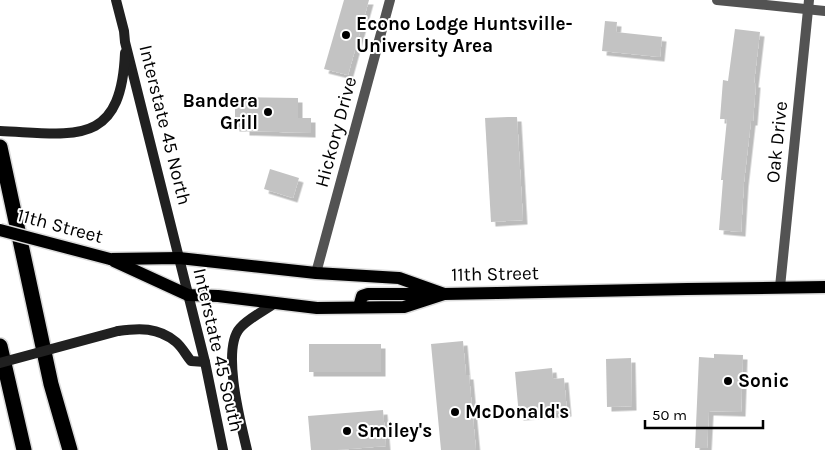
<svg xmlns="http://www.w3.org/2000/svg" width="825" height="450" font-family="Karla,sans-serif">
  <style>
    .building { fill: #c3c3c3; filter: url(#shadow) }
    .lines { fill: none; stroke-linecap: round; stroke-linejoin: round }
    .primary-casing { stroke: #dbdbdb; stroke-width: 15 }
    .highway-casing { stroke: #dbdbdb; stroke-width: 18 }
    .street { stroke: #535353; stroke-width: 10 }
    .secondary { stroke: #202020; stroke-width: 10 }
    .primary { stroke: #000; stroke-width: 12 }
    .highway { stroke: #000; stroke-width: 15 }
    .primary-bridge-casing { stroke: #dbdbdb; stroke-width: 15; stroke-linecap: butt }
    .secondary-bridge { stroke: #202020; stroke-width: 10 }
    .primary-bridge { stroke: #000; stroke-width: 12 }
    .poi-dot { fill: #000; stroke: #fff; stroke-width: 2 }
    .labels { text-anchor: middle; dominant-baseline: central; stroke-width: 4; stroke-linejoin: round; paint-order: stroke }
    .poi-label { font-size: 19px; font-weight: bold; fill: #000; stroke: #fff; text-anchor: start }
    .street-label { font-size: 19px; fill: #000; stroke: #fff }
  </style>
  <defs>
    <filter id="shadow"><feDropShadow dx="4.5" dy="4.5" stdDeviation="0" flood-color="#0004"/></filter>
  </defs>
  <rect width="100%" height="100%" fill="#fff"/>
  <g class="building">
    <path d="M 344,0 L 369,0 L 348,75 L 324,69 Z"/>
    <path d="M 605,21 L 617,22 L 616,32 L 662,37 L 660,57 L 602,51 Z"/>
    <path d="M 735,29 L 760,32 L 754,83 L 756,83 L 753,121 L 751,121 L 744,182 L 741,232 L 719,230 L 723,180 L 721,180 L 727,119 L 720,119 L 723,80 L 728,81 Z"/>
    <path d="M 235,97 L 298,98 L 298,118 L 311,118 L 311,133 L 245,131 L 245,127 L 235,127 Z"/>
    <path d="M 508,117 L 517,117 L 523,220 L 491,222 L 485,118 Z"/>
    <path d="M 270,169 L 299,178 L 293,198 L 264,189 Z"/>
    <path d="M 463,341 L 466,375 L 469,375 L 476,450 L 441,450 L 431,344 Z"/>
    <rect x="309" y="344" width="72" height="28"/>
    <path d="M 714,354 L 743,355 L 741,412 L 709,411 L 707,448 L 695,448 L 699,357 L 714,358 Z"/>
    <path d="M 631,358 L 632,406 L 607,407 L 606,359 Z"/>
    <path d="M 552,368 L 553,379 L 564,378 L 567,412 L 519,416 L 515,372 Z"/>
    <path d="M 383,410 L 386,446 L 337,450 L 311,450 L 308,416 Z"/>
  </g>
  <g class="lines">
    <g class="primary-casing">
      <g id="primary">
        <path d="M 110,259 L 179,258 L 316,273 L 399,278 L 444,294 L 687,289 L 825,287"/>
        <path d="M 114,261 L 188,295 L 218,296 L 317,308 L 404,307 L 444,294"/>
        <path d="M 359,307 L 362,296 L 368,294 L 434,294"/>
      </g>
    </g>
    <g class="highway-casing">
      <g id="highway">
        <path d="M 0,147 L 51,384 L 70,450"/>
        <path d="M 0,346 L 24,450"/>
      </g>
    </g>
    <g class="street">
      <path d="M 717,0 L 825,11"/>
      <path d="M 316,273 L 390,0"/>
      <path d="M 780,287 L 809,0"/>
    </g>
    <g class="secondary">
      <path d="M 116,0 L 124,31 L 125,42 L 205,362 L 223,450"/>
      <path d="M 0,131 C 74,134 121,148 125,53"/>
      <path d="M 118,331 C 139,328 158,327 176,342 C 182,347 186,355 191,361 L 205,362"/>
      <path d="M 247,450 C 241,424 221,349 240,328 C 249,318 264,311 275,303"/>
    </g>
    <use href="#primary" class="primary"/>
    <use href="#highway" class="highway"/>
    <g class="primary-bridge-casing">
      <path id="primary-bridge" d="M 0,230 L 110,259"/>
    </g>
    <path class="secondary-bridge" d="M 0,363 L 118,331"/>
    <use href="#primary-bridge" class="primary-bridge"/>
  </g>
  <g class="poi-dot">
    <circle cx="346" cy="35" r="5"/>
    <circle cx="268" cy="112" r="5"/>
    <circle cx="728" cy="381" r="5"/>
    <circle cx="455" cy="412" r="5"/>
    <circle cx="347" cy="431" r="5"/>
  </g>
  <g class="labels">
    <g class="poi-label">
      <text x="356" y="24">Econo Lodge Huntsville-<tspan x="356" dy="22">University Area</tspan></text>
      <text x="258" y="101" text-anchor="end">Bandera<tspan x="258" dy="22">Grill</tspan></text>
      <text x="738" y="381">Sonic</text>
      <text x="465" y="412">McDonald's</text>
      <text x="357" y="431">Smiley's</text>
    </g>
    <g class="street-label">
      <text transform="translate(165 125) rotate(76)">Interstate 45 North</text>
      <text transform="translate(336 132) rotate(-75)">Hickory Drive</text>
      <text transform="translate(777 142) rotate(-84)">Oak Drive</text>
      <text transform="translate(60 226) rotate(15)">11th Street</text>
      <text transform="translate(495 274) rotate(-1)">11th Street</text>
      <text transform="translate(218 350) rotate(77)">Interstate 45 South</text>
    </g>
  </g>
  <path d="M645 420v8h118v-8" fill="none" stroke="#000000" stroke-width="2.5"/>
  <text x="652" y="420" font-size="15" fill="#000000" stroke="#ffffff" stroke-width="4" paint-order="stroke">50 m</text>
</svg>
